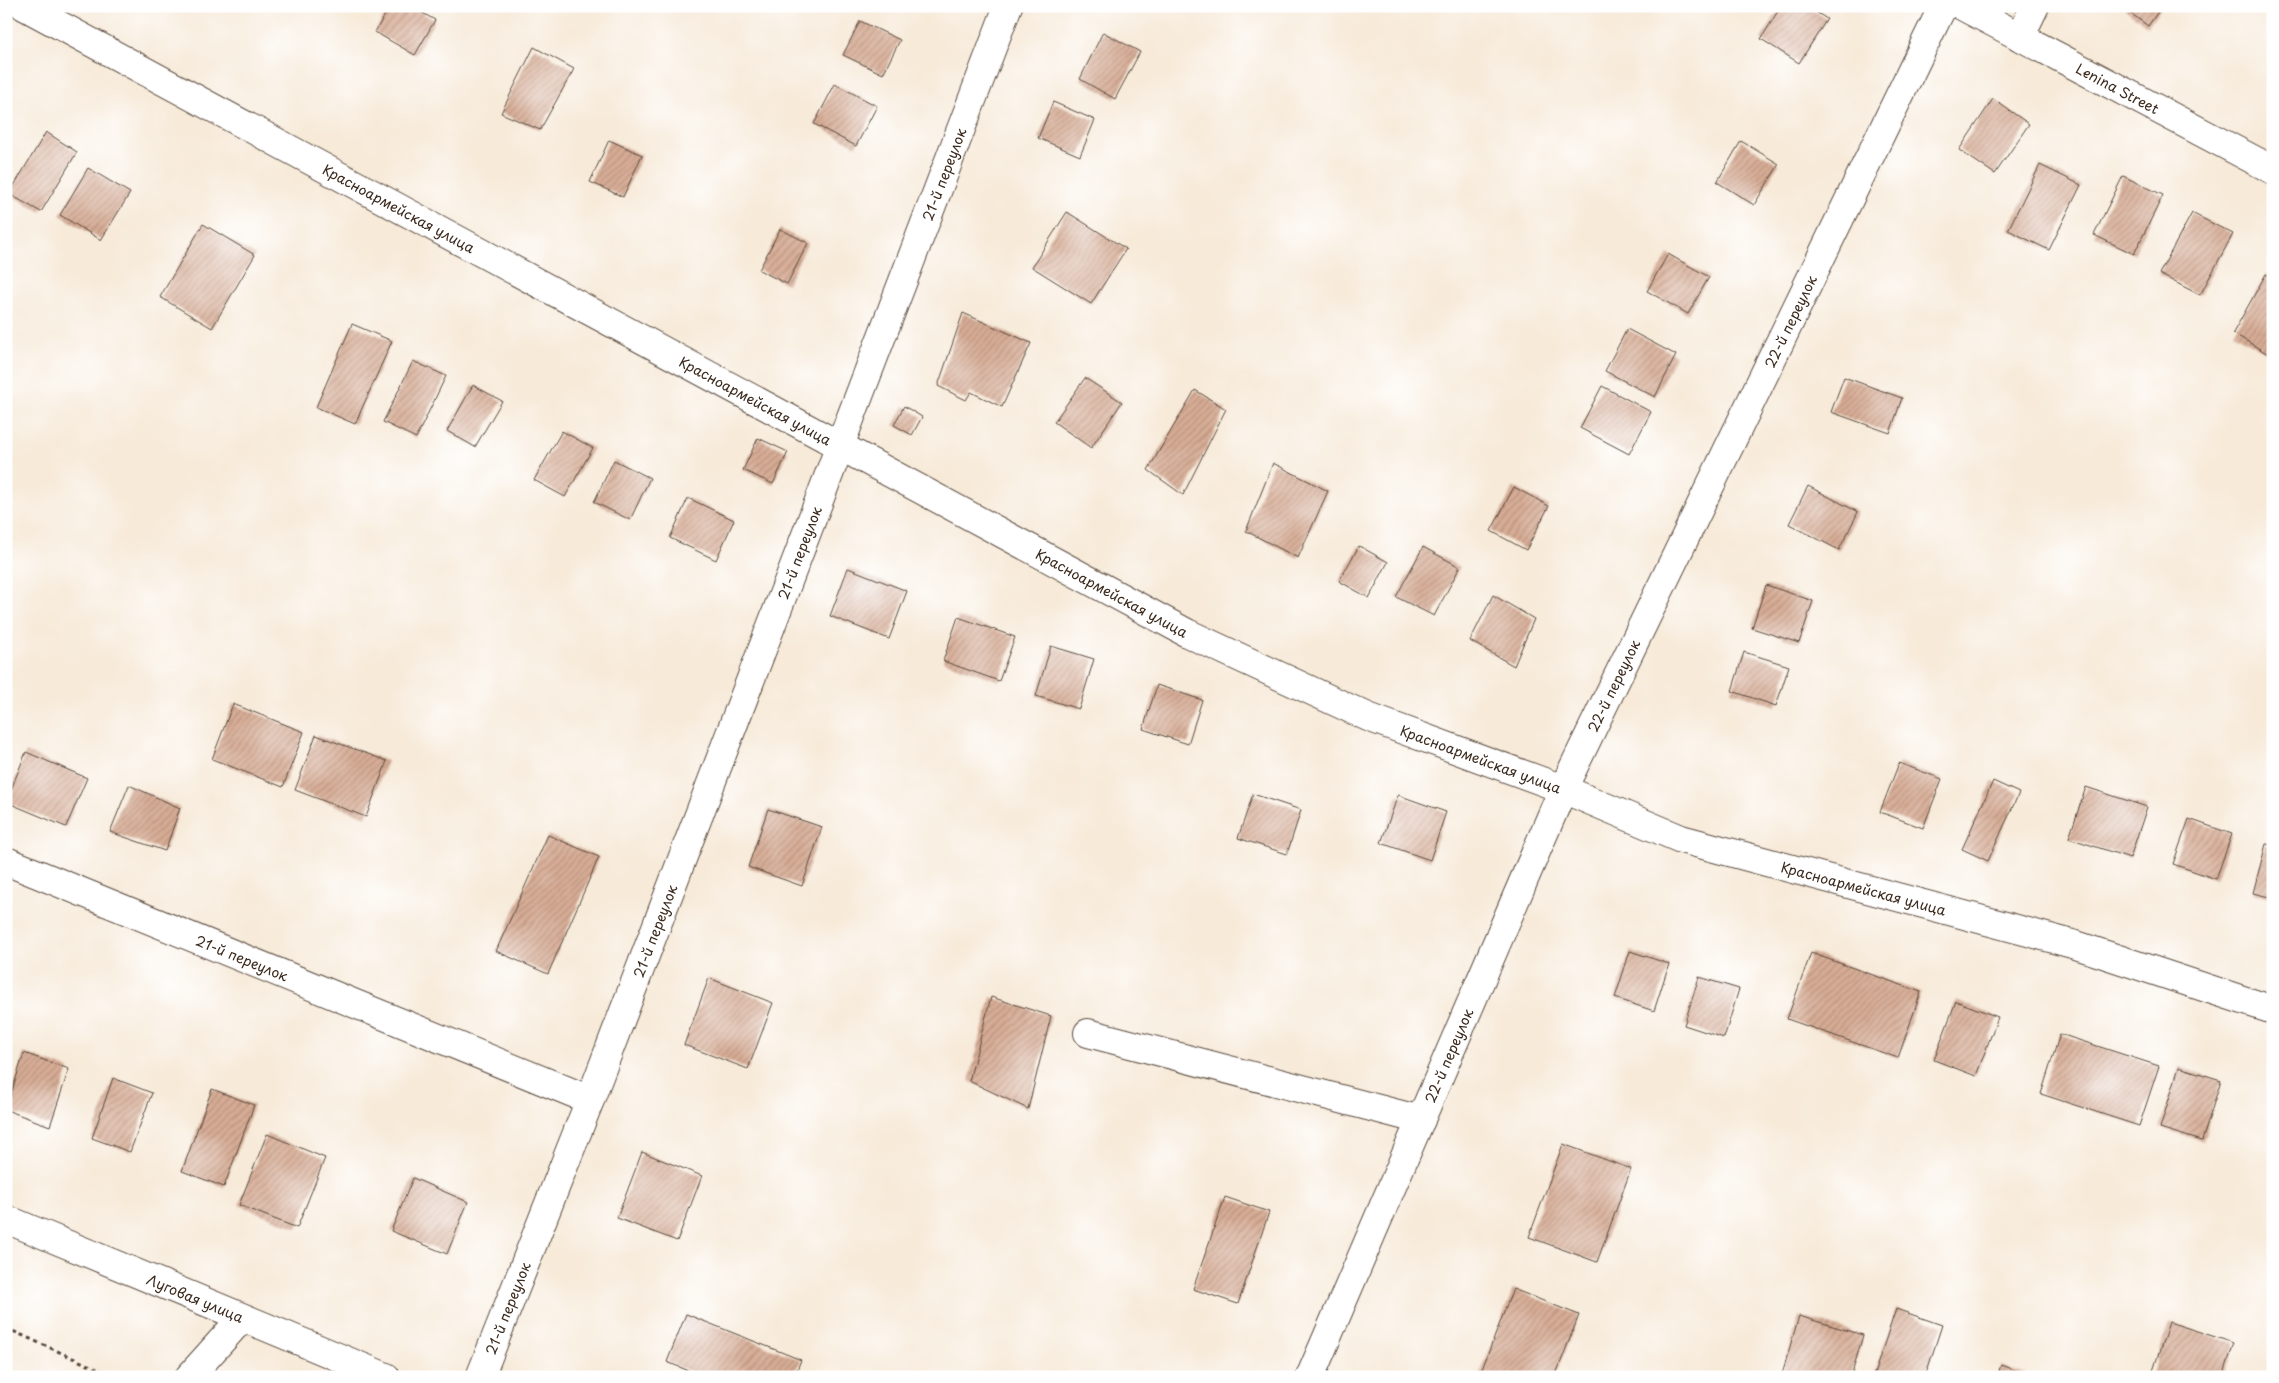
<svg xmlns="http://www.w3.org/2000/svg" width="2279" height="1383" font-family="'Playpen Sans',sans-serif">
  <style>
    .building { fill: url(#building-hatch) }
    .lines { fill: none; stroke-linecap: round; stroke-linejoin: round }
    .minor-casing { stroke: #57473a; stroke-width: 30 }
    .path { stroke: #57473a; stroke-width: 3; stroke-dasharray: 4 4; stroke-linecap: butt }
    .minor { stroke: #fff; stroke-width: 28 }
    .labels { text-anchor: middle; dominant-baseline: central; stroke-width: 4; stroke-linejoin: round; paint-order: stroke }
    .street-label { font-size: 14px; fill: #3b2a1e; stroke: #fff }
  </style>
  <defs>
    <pattern id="building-hatch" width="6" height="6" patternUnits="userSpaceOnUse" patternTransform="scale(1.25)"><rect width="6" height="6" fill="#d8ad96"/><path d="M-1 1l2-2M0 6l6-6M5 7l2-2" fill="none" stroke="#b08d7a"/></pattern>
  </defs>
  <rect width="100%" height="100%" fill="#fff"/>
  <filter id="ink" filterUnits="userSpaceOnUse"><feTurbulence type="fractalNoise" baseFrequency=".02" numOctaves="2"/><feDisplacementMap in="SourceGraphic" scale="10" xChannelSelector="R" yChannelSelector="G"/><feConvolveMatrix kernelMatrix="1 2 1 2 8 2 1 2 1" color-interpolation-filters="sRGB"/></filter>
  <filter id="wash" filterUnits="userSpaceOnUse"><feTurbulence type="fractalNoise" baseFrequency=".0096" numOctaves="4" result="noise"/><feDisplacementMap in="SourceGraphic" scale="20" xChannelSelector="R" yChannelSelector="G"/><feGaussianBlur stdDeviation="1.12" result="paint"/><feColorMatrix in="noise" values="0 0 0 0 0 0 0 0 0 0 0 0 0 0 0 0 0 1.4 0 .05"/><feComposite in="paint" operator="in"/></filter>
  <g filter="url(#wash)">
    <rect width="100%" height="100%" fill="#f7ead9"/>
    <g id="blocks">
      <g class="building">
        <path d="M 390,6 L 410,6 L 435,20 L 415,55 L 375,32 Z"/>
        <path d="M 1781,6 L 1806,6 L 1827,19 L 1799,63 L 1761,39 Z"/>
        <path d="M 2127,6 L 2162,6 L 2148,26 L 2125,9 Z"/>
        <path d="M 860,21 L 900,40 L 883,74 L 843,55 Z"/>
        <path d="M 1103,32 L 1140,52 L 1115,99 L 1080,79 Z"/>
        <path d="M 534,47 L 574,69 L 540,130 L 501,113 Z"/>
        <path d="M 835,84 L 877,106 L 856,146 L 814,124 Z"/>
        <path d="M 1993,99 L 2029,124 L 1995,174 L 1959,150 Z"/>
        <path d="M 1053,102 L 1095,120 L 1080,156 L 1038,138 Z"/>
        <path d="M 46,132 L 77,152 L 41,212 L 9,194 Z"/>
        <path d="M 609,140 L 642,155 L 623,197 L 590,182 Z"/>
        <path d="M 1741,141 L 1779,164 L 1754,205 L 1717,182 Z"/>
        <path d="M 2040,165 L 2081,185 L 2049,250 L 2008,230 Z"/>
        <path d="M 88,168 L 130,193 L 101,240 L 60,215 Z"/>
        <path d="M 2123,176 L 2163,195 L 2134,254 L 2094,235 Z"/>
        <path d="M 1067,212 L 1126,249 L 1091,304 L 1032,267 Z"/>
        <path d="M 2192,213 L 2233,234 L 2200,295 L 2159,274 Z"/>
        <path d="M 203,224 L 255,255 L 212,328 L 160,297 Z"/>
        <path d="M 780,229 L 808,243 L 787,284 L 759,270 Z"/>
        <path d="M 1668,254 L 1709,277 L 1688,314 L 1647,291 Z"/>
        <path d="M 2266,274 L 2273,278 L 2273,357 L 2233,333 Z"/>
        <path d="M 963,313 L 1031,343 L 1002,407 L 971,392 L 966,400 L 938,386 Z"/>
        <path d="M 352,324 L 392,341 L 355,424 L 316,407 Z"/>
        <path d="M 1627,329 L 1676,355 L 1655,397 L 1605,371 Z"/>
        <path d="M 413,361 L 446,376 L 416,438 L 383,422 Z"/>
        <path d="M 1844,377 L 1902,398 L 1890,433 L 1831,412 Z"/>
        <path d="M 1085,378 L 1122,402 L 1091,448 L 1054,422 Z"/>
        <path d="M 473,385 L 502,401 L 475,447 L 447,431 Z"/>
        <path d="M 1602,386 L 1651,412 L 1629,454 L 1580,428 Z"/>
        <path d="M 1195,390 L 1226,409 L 1183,495 L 1148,470 Z"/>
        <path d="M 904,406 L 922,417 L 912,435 L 894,425 Z"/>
        <path d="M 562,431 L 593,448 L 565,497 L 534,480 Z"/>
        <path d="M 758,438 L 788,452 L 773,484 L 743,470 Z"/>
        <path d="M 614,460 L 650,478 L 630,520 L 594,502 Z"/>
        <path d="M 1273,463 L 1328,491 L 1298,558 L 1246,531 Z"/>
        <path d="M 1808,486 L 1858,512 L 1839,550 L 1789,524 Z"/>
        <path d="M 1514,487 L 1549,506 L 1526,550 L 1491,531 Z"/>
        <path d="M 688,498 L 734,520 L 716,560 L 670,538 Z"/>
        <path d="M 1359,546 L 1388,562 L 1369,598 L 1339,581 Z"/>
        <path d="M 1423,547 L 1460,567 L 1434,616 L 1396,597 Z"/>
        <path d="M 848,568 L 907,591 L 889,639 L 830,616 Z"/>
        <path d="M 1766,585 L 1813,601 L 1799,643 L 1752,628 Z"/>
        <path d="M 1493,595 L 1534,619 L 1514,666 L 1470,641 Z"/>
        <path d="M 958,617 L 1015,637 L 999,681 L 943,661 Z"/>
        <path d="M 1051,646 L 1094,659 L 1079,709 L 1036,696 Z"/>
        <path d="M 1744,652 L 1789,666 L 1776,706 L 1732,691 Z"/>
        <path d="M 1157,685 L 1202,700 L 1188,744 L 1143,729 Z"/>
        <path d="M 233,704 L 304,732 L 283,787 L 212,759 Z"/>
        <path d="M 316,735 L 387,761 L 366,817 L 295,790 Z"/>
        <path d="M 26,752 L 87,778 L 66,827 L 6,802 Z"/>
        <path d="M 1899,763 L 1942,779 L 1923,828 L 1880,812 Z"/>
        <path d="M 1993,781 L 2019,793 L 1988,861 L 1962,849 Z"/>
        <path d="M 129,785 L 180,808 L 165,851 L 110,832 Z"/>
        <path d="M 2086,787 L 2147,807 L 2130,858 L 2069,838 Z"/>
        <path d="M 1253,794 L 1301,810 L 1287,854 L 1238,838 Z"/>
        <path d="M 1398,795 L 1446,812 L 1430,860 L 1381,843 Z"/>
        <path d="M 768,809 L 822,827 L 802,886 L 748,867 Z"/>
        <path d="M 2189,819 L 2232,834 L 2216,879 L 2173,864 Z"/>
        <path d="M 548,835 L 599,857 L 548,974 L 496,951 Z"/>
        <path d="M 2266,844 L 2273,845 L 2273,898 L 2253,893 Z"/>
        <path d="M 1630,951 L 1669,964 L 1654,1011 L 1615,998 Z"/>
        <path d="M 1811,953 L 1921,992 L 1898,1058 L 1787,1019 Z"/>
        <path d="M 1699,977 L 1739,989 L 1724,1038 L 1684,1025 Z"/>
        <path d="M 709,978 L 773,1003 L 748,1069 L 684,1045 Z"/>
        <path d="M 991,997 L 1051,1016 L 1028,1109 L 969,1081 Z"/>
        <path d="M 1956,1001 L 1998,1017 L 1976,1076 L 1934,1060 Z"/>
        <path d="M 2060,1034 L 2159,1066 L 2139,1126 L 2041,1094 Z"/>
        <path d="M 24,1053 L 69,1069 L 50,1126 L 6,1110 Z"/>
        <path d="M 2179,1067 L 2221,1080 L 2202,1141 L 2160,1128 Z"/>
        <path d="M 113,1078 L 152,1093 L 130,1152 L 92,1138 Z"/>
        <path d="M 212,1089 L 254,1105 L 224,1187 L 182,1171 Z"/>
        <path d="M 267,1134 L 325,1158 L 297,1228 L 239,1205 Z"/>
        <path d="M 1563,1144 L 1631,1169 L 1597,1262 L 1529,1237 Z"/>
        <path d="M 642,1152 L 702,1176 L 677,1241 L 617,1218 Z"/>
        <path d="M 413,1178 L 468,1202 L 447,1254 L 391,1231 Z"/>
        <path d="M 1225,1197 L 1269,1212 L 1238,1304 L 1193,1289 Z"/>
        <path d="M 1513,1289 L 1579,1315 L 1555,1377 L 1479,1377 Z"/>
        <path d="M 1896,1309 L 1942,1325 L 1925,1377 L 1873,1377 Z"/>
        <path d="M 686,1314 L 801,1360 L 794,1377 L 704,1377 L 667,1362 Z"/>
        <path d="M 1799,1316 L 1863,1335 L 1851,1377 L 1781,1377 Z"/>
        <path d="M 2169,1322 L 2234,1343 L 2223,1377 L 2151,1377 Z"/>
        <path d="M 2001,1365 L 2032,1377 L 1997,1377 Z"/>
      </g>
    </g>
  </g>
  <g filter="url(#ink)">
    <use href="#blocks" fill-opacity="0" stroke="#57473a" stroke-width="1"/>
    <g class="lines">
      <g class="minor-casing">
        <g id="minor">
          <path id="s1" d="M 24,6 L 1187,633 L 1368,717 L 1563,789 L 1681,839 L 2076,945 L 2273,1010"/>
          <path id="s2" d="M 1962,6 L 2273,170"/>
          <path d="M 2020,37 L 2035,6"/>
          <path id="s3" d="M 6,861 L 590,1100"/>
          <path d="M 1088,1033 L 1421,1120"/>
          <path id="s4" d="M 6,1219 L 386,1377"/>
          <path d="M 189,1377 L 242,1318"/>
          <path id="s5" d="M 480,1377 L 590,1100 L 1008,6"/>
          <path id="s6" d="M 1310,1377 L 1563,789 L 1943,6"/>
        </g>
      </g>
      <path class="path" d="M 6,1328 L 115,1377"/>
      <use href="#minor" class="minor"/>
    </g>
  </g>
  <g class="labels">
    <g class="street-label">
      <text stroke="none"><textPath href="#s2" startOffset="176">Lenina Street</textPath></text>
      <text stroke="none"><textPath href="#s5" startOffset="1289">21-й переулок</textPath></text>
      <text stroke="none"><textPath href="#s1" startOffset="426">Красноармейская улица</textPath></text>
      <text stroke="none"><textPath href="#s6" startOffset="1160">22-й переулок</textPath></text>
      <text stroke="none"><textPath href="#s1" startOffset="831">Красноармейская улица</textPath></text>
      <text stroke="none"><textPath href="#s5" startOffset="884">21-й переулок</textPath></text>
      <text stroke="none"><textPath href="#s1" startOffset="1236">Красноармейская улица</textPath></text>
      <text stroke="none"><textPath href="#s6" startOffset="755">22-й переулок</textPath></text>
      <text stroke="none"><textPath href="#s1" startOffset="1641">Красноармейская улица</textPath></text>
      <text stroke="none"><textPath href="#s1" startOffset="2046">Красноармейская улица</textPath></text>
      <text stroke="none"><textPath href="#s5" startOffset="479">21-й переулок</textPath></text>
      <text stroke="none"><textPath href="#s3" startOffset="255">21-й переулок</textPath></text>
      <text stroke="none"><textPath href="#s6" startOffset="350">22-й переулок</textPath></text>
      <text stroke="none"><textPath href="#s4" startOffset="205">Луговая улица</textPath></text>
      <text stroke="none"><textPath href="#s5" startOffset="74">21-й переулок</textPath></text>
    </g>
  </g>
  <rect width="2279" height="1383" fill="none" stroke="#fff" stroke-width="25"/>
</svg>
